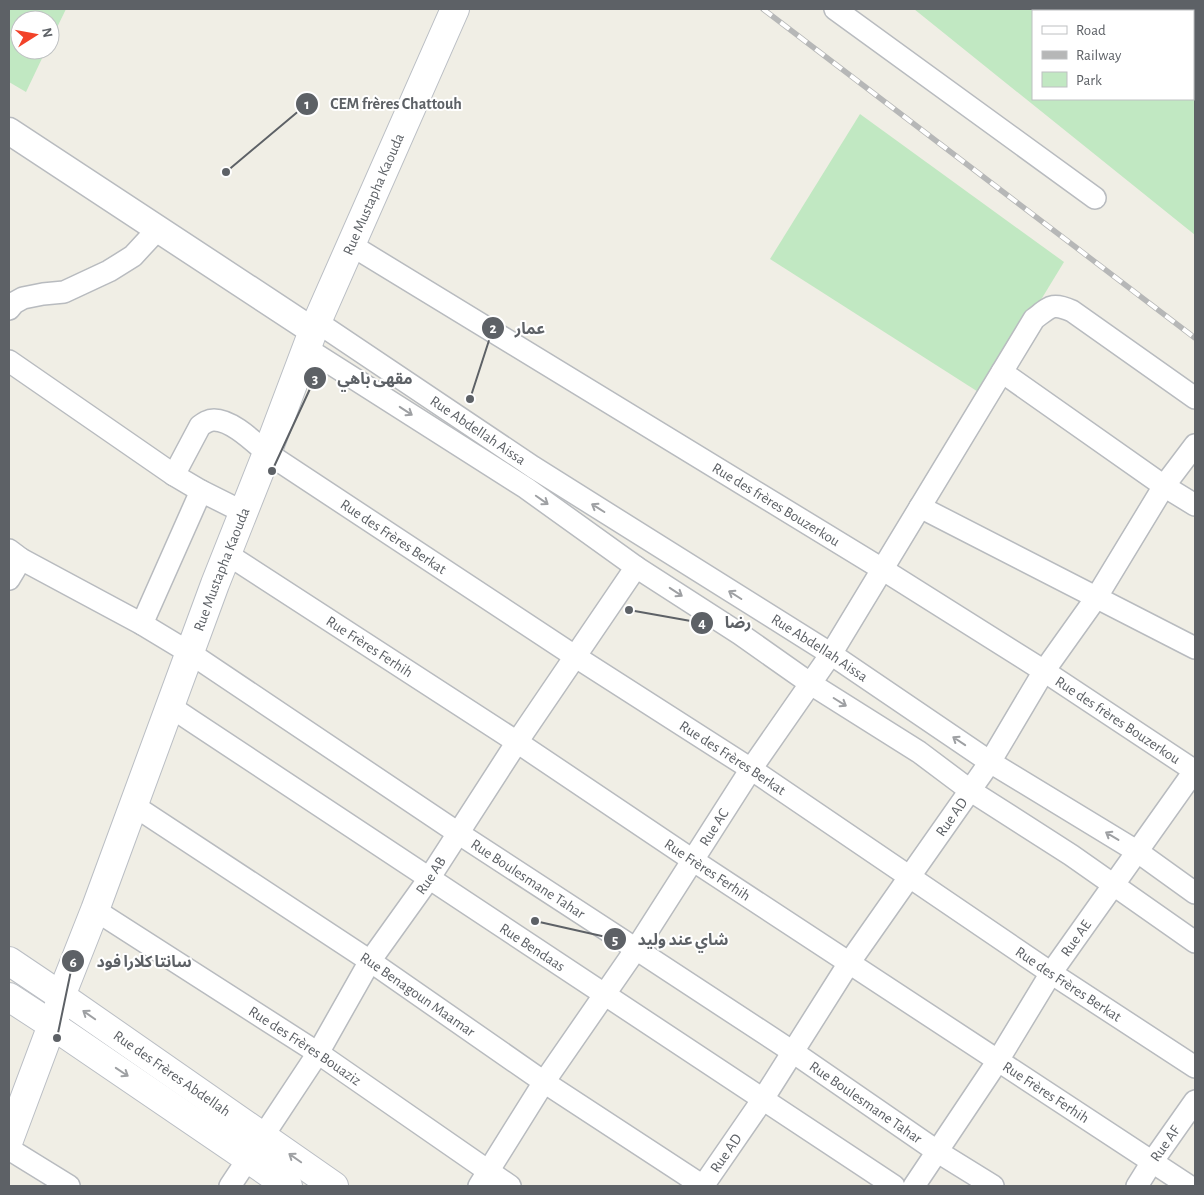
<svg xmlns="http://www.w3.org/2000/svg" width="1204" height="1195" font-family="'Alegreya Sans','Noto Sans Arabic',sans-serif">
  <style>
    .green { fill: #c1e8c2; fill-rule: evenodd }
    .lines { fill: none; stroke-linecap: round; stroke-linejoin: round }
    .minor-casing { stroke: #b8bbbf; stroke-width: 24 }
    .tertiary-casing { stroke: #b8bbbf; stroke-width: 29 }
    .secondary-casing { stroke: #babec4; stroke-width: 30 }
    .minor { stroke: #fff; stroke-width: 21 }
    .tertiary { stroke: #fff; stroke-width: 26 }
    .secondary { stroke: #fff; stroke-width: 28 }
    .rail-casing { stroke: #b6b7b7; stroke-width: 5.5 }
    .rail { stroke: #fff; stroke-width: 4; stroke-dasharray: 11; stroke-linecap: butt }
    .oneway { stroke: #9ea0a3 }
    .labels { text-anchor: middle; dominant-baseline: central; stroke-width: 4; stroke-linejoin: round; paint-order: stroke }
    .street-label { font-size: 15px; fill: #5d6166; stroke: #fff }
    .leader { fill: none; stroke: #5d6166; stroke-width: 2 }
    .callout-dot { fill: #5d6166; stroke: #fff; stroke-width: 2 }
    .mark-label { font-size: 15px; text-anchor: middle; font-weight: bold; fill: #fff }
    .callout-label { font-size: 16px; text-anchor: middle; font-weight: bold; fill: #5d6166; stroke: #fff; stroke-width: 4; stroke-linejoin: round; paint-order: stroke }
  </style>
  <rect width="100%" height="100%" fill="#f0eee5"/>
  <g class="green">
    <path d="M 9,9 L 66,9 L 50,42 L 50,20 L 20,20 L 20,50 L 46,50 L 26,92 L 9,82 Z"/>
    <path d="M 914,9 L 1195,9 L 1195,235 ZM 1033,11 L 1193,11 L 1193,99 L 1033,99 Z"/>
    <path d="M 860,114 L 1064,262 L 983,395 L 770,259 Z"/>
  </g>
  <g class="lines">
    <g class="minor-casing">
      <g id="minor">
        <path d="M 835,9 L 1095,198"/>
        <path id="s1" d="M 351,245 L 882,569 L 1044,671 L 1195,771"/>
        <path d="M 9,309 L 14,303 L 23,298 L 43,294 L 64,292 L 109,271 L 133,256 L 158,229"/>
        <path id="s2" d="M 317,322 L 533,467 L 831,654 L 990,762 L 1138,852 L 1195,893"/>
        <path d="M 306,348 L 526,488 L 636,567 L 740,634 L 811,684 L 919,752 L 971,791 L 1071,855 L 1195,942"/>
        <path d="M 9,361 L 174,475 L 201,491 L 243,512"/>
        <path d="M 1002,372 L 1164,486 L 1195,505"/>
        <path id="s3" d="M 174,475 L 200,426 C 204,423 208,420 214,420 C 232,420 254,442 267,453 L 576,657 L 751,769 L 1051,973 L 1195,1067"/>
        <path d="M 920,507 L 1195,648"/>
        <path id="s4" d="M 9,550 L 21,559 L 142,624 L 190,653 L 458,833 L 636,949 L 793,1052 L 938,1152 L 993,1186"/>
        <path id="s5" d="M 227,554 L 517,742 L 694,861 L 1189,1186"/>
        <path d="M 9,579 L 21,559"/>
        <path d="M 142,624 L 201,491"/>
        <path id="s6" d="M 171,707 C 411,868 653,1026 894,1186"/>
        <path id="s7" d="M 133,805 L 370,961 L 544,1082 L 703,1186"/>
        <path id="s8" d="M 95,910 L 318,1053 L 510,1186"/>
        <path d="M 9,1149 L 69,1186"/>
        <path id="s9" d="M 230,1186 L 318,1053 L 370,961 L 428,880 L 517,742 L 636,567"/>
        <path id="s10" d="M 479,1186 L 544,1082 L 636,949 L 751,769 L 831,654 L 1034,319 C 1050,307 1052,302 1072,311 L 1195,398"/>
        <path id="s11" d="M 703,1186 L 763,1099 L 849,963 L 990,762 L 1044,671 L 1096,598 L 1164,486 L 1195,445"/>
        <path id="s12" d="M 914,1186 L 997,1062 L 1051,973 L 1195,770"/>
        <path id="s13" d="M 1137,1186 L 1152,1162 L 1195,1101"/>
      </g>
    </g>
    <g class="tertiary-casing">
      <path id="tertiary" d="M 9,131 L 313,331"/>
    </g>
    <g class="secondary-casing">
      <g id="secondary">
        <path id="s14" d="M 9,961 L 61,996 L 334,1186"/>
        <path d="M 9,997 L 52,1025 L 288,1186"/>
        <path id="s15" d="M 9,1140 L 58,1009 L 61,996 L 95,910 L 215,584 L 267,453 L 313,331 L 455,9"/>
      </g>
    </g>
    <use href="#minor" class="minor"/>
    <use href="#tertiary" class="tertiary"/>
    <use href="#secondary" class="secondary"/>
    <g class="rail-casing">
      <path id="rail" d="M 763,9 L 1195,338"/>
    </g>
    <use href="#rail" class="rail"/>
  </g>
  <defs><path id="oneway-shaft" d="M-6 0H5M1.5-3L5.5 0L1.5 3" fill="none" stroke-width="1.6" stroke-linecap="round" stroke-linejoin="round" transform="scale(1.25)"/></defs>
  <g class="oneway">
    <use href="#oneway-shaft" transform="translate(406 411) rotate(33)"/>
    <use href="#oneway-shaft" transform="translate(542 500) rotate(35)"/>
    <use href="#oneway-shaft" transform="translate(598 508) rotate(-148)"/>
    <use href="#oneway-shaft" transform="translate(676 592) rotate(33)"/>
    <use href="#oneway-shaft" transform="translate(735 595) rotate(-148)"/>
    <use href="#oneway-shaft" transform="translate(840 702) rotate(32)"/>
    <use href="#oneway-shaft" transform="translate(959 741) rotate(-146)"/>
    <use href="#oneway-shaft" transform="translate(1112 836) rotate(-149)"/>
    <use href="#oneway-shaft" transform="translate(89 1015) rotate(-145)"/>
    <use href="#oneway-shaft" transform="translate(122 1072) rotate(34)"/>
    <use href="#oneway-shaft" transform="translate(295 1158) rotate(-145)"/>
  </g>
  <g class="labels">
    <g class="street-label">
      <text stroke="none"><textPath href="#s15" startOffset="1014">Rue Mustapha Kaouda</textPath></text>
      <text stroke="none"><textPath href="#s2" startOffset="194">Rue Abdellah Aissa</textPath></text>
      <text stroke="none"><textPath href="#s1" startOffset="498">Rue des frères Bouzerkou</textPath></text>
      <text stroke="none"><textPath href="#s3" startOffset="286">Rue des Frères Berkat</textPath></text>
      <text stroke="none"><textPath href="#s15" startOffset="609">Rue Mustapha Kaouda</textPath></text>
      <text stroke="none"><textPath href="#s5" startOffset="170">Rue Frères Ferhih</textPath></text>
      <text stroke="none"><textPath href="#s2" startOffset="599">Rue Abdellah Aissa</textPath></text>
      <text stroke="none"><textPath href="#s1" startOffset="902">Rue des frères Bouzerkou</textPath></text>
      <text stroke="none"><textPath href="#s3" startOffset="691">Rue des Frères Berkat</textPath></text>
      <text stroke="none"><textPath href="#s11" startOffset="445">Rue AD</textPath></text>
      <text stroke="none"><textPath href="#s10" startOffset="429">Rue AC</textPath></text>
      <text stroke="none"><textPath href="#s5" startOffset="575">Rue Frères Ferhih</textPath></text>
      <text stroke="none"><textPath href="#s9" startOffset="370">Rue AB</textPath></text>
      <text stroke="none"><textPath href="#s4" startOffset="615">Rue Boulesmane Tahar</textPath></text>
      <text stroke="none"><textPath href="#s12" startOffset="296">Rue AE</textPath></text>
      <text stroke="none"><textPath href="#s6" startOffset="434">Rue Bendaas</textPath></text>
      <text stroke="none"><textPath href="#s3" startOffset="1096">Rue des Frères Berkat</textPath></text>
      <text stroke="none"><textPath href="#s7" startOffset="342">Rue Benagoun Maamar</textPath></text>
      <text stroke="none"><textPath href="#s8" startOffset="250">Rue des Frères Bouaziz</textPath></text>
      <text stroke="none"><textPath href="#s14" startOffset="198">Rue des Frères Abdellah</textPath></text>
      <text stroke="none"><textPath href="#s5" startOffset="980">Rue Frères Ferhih</textPath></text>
      <text stroke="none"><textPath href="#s4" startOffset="1020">Rue Boulesmane Tahar</textPath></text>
      <text stroke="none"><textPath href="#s13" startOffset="51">Rue AF</textPath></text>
      <text stroke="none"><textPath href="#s11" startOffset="40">Rue AD</textPath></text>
    </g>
  </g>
  <path class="leader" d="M226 172L307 104M470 399L493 328M272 471L315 378M629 610L702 623M535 921L615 939M57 1038L73 961"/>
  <g class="callout-dot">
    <circle cx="226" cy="172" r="5"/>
    <circle cx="470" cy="399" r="5"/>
    <circle cx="272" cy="471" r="5"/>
    <circle cx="629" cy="610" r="5"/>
    <circle cx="535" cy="921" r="5"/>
    <circle cx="57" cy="1038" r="5"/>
    <circle cx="307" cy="104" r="12"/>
    <circle cx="493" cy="328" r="12"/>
    <circle cx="315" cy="378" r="12"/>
    <circle cx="702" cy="623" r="12"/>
    <circle cx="615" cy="939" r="12"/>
    <circle cx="73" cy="961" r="12"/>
  </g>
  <g class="mark-label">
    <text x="307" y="109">1</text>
    <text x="493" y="333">2</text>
    <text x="315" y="384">3</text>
    <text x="702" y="628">4</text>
    <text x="615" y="945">5</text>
    <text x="73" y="967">6</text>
  </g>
  <g class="callout-label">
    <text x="396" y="109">CEM frères Chattouh</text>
    <text x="530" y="334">عمار</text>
    <text x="375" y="384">مقهى باهي</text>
    <text x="738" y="628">رضا</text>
    <text x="683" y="945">شاي عند وليد</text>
    <text x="144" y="967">سانتا كلارا فود</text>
  </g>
  <rect width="1204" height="1195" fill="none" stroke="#5d6166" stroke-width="20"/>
  <rect x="1032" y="10" width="162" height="90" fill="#ffffff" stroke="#bec0c2"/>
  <rect x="1042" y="26" width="25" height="8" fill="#ffffff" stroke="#bec0c2"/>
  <text x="1076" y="35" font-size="15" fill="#5d6166">Road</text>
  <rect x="1042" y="51" width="25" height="8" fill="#b6b7b7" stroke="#bec0c2"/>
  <text x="1076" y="60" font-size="15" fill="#5d6166">Railway</text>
  <rect x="1042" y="72" width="25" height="15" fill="#c1e8c2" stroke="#bec0c2"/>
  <text x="1076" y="85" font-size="15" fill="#5d6166">Park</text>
  <g transform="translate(35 35) rotate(79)"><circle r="24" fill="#ffffff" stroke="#bec0c2"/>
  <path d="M0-4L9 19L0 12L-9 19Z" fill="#f24229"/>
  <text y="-8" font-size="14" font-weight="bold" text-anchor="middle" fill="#5d6166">N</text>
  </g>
</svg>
